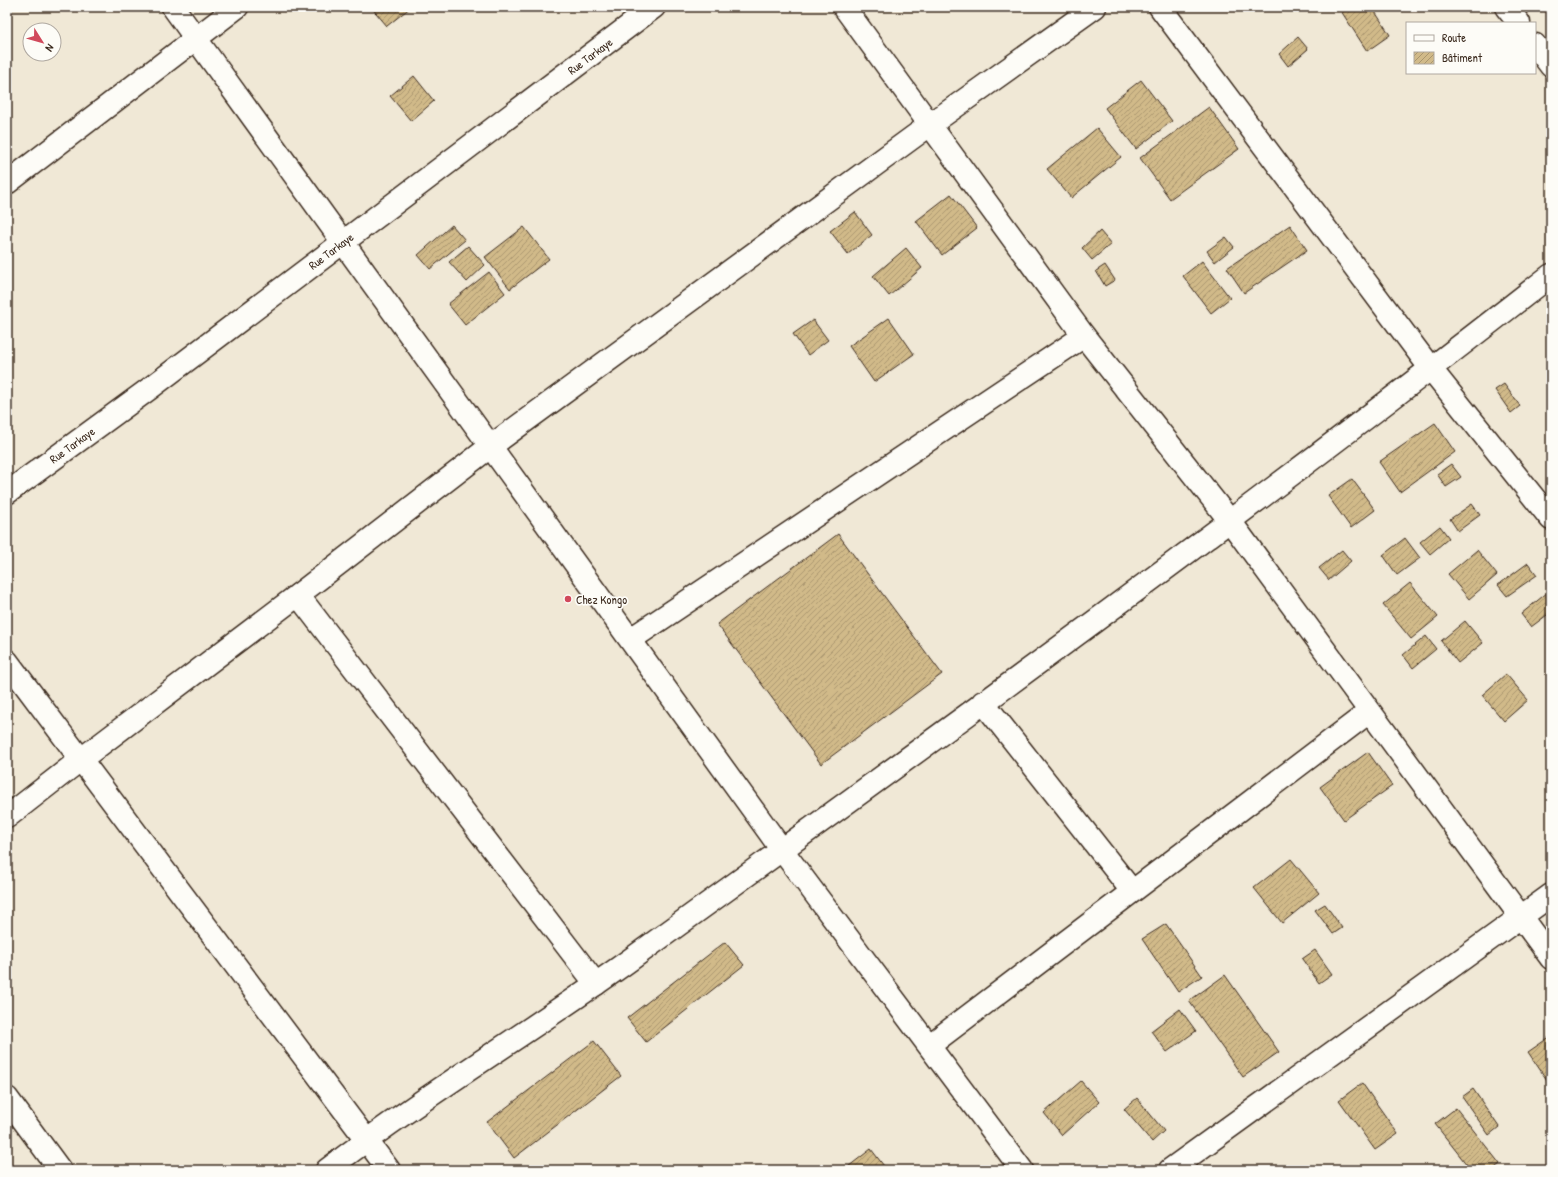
<svg xmlns="http://www.w3.org/2000/svg" width="1558" height="1177" font-family="'Patrick Hand',sans-serif">
  <style>
    .building { fill: url(#building-hatch); stroke: #3b2a1e }
    .lines { fill: none; stroke-linecap: round; stroke-linejoin: round }
    .street-casing { stroke: #3b2a1e; stroke-width: 25 }
    .street { stroke: #fdfcf7; stroke-width: 22 }
    .poi-dot { fill: #d1495b; stroke: #fdfcf7; stroke-width: 1.5 }
    .labels { text-anchor: middle; dominant-baseline: central; stroke-width: 3.5; stroke-linejoin: round; paint-order: stroke }
    .street-label { font-size: 12px; fill: #3b2a1e; stroke: #fdfcf7 }
    .poi-label { font-size: 12px; fill: #3b2a1e; stroke: #fdfcf7; text-anchor: start }
  </style>
  <defs>
    <pattern id="building-hatch" width="6" height="6" patternUnits="userSpaceOnUse"><rect width="6" height="6" fill="#d1ba89"/><path d="M-1 1l2-2M0 6l6-6M5 7l2-2" fill="none" stroke="#ab976f"/></pattern>
  </defs>
  <rect width="100%" height="100%" fill="#f0e8d6"/>
  <filter id="ink" filterUnits="userSpaceOnUse"><feTurbulence type="fractalNoise" baseFrequency=".025" numOctaves="2"/><feDisplacementMap in="SourceGraphic" scale="8" xChannelSelector="R" yChannelSelector="G"/><feConvolveMatrix kernelMatrix="1 2 1 2 8 2 1 2 1" color-interpolation-filters="sRGB"/></filter>
  <g filter="url(#ink)">
    <g class="building">
      <path d="M 371,7 L 411,7 L 387,26 Z"/>
      <path d="M 1347,7 L 1372,7 L 1390,35 L 1367,51 L 1341,11 Z"/>
      <path d="M 1298,37 L 1308,49 L 1288,66 L 1279,54 Z"/>
      <path d="M 414,76 L 434,101 L 411,121 L 390,96 Z"/>
      <path d="M 1141,80 L 1172,121 L 1136,149 L 1105,108 Z"/>
      <path d="M 1209,107 L 1239,149 L 1170,199 L 1140,158 Z"/>
      <path d="M 1097,128 L 1121,157 L 1071,198 L 1047,169 Z"/>
      <path d="M 951,194 L 977,228 L 942,255 L 916,221 Z"/>
      <path d="M 855,212 L 872,235 L 848,254 L 830,231 Z"/>
      <path d="M 452,225 L 465,240 L 430,269 L 418,255 Z"/>
      <path d="M 1290,225 L 1307,250 L 1244,293 L 1227,268 Z"/>
      <path d="M 524,227 L 549,259 L 510,289 L 485,257 Z"/>
      <path d="M 1100,231 L 1111,244 L 1092,260 L 1082,248 Z"/>
      <path d="M 1226,237 L 1234,247 L 1215,262 L 1207,251 Z"/>
      <path d="M 468,246 L 485,265 L 467,282 L 449,262 Z"/>
      <path d="M 906,248 L 922,268 L 889,296 L 873,276 Z"/>
      <path d="M 1202,261 L 1230,298 L 1211,313 L 1183,276 Z"/>
      <path d="M 1105,265 L 1115,280 L 1105,286 L 1096,271 Z"/>
      <path d="M 489,272 L 505,293 L 465,325 L 448,304 Z"/>
      <path d="M 889,318 L 914,354 L 874,382 L 849,346 Z"/>
      <path d="M 813,320 L 828,340 L 808,355 L 793,334 Z"/>
      <path d="M 1504,384 L 1520,406 L 1511,413 L 1495,390 Z"/>
      <path d="M 1435,423 L 1455,452 L 1400,492 L 1379,462 Z"/>
      <path d="M 1451,464 L 1461,477 L 1446,487 L 1437,474 Z"/>
      <path d="M 1352,479 L 1375,510 L 1351,528 L 1328,496 Z"/>
      <path d="M 1472,504 L 1480,515 L 1458,531 L 1450,519 Z"/>
      <path d="M 1440,526 L 1449,538 L 1430,554 L 1420,542 Z"/>
      <path d="M 838,534 L 942,674 L 821,764 L 717,624 Z"/>
      <path d="M 1405,538 L 1420,558 L 1397,575 L 1383,555 Z"/>
      <path d="M 1342,550 L 1351,561 L 1329,580 L 1319,568 Z"/>
      <path d="M 1477,550 L 1497,575 L 1469,599 L 1448,574 Z"/>
      <path d="M 1528,563 L 1537,575 L 1507,596 L 1498,585 Z"/>
      <path d="M 1410,583 L 1438,617 L 1411,639 L 1383,605 Z"/>
      <path d="M 1548,592 L 1551,596 L 1551,612 L 1531,627 L 1521,614 Z"/>
      <path d="M 1465,621 L 1483,643 L 1458,663 L 1441,641 Z"/>
      <path d="M 1426,636 L 1436,649 L 1413,668 L 1403,655 Z"/>
      <path d="M 1506,674 L 1528,700 L 1504,721 L 1482,695 Z"/>
      <path d="M 1368,752 L 1392,786 L 1344,820 L 1320,787 Z"/>
      <path d="M 1291,859 L 1319,893 L 1282,923 L 1254,888 Z"/>
      <path d="M 1325,904 L 1342,928 L 1333,934 L 1315,910 Z"/>
      <path d="M 1166,924 L 1202,976 L 1178,992 L 1142,939 Z"/>
      <path d="M 725,942 L 744,965 L 646,1042 L 627,1018 Z"/>
      <path d="M 1315,950 L 1332,974 L 1319,983 L 1302,959 Z"/>
      <path d="M 1225,975 L 1279,1052 L 1243,1077 L 1189,1001 Z"/>
      <path d="M 1180,1009 L 1196,1031 L 1167,1052 L 1151,1031 Z"/>
      <path d="M 1551,1036 L 1551,1086 L 1528,1052 Z"/>
      <path d="M 594,1041 L 621,1076 L 514,1158 L 487,1122 Z"/>
      <path d="M 1081,1081 L 1099,1102 L 1062,1135 L 1044,1113 Z"/>
      <path d="M 1362,1083 L 1398,1134 L 1375,1150 L 1339,1100 Z"/>
      <path d="M 1473,1089 L 1499,1127 L 1489,1135 L 1462,1097 Z"/>
      <path d="M 1137,1098 L 1164,1131 L 1152,1142 L 1124,1109 Z"/>
      <path d="M 1456,1108 L 1500,1164 L 1492,1170 L 1471,1170 L 1435,1124 Z"/>
      <path d="M 871,1149 L 887,1170 L 844,1170 Z"/>
    </g>
    <g class="lines">
      <g class="street-casing">
        <g id="street">
          <path d="M 173,7 L 782,850 L 1022,1170"/>
          <path d="M 844,7 L 1084,336 L 1230,521 L 1551,958"/>
          <path d="M 1160,7 L 1431,369 L 1551,519"/>
          <path d="M 1506,7 L 1519,23"/>
          <path d="M 1535,45 L 1551,66"/>
          <path d="M 7,183 L 237,7"/>
          <path d="M 7,493 L 149,389 L 654,7"/>
          <path d="M 298,595 L 596,984"/>
          <path d="M 631,639 L 1084,336"/>
          <path d="M 7,661 L 389,1170"/>
          <path d="M 983,702 L 1132,891"/>
          <path d="M 7,817 L 80,760 L 298,595 L 491,446 L 931,124 L 1095,7"/>
          <path d="M 930,1045 L 1369,712"/>
          <path d="M 7,1098 L 60,1170"/>
          <path d="M 327,1170 C 423,1096 528,1033 627,962 C 938,737 1249,512 1551,275"/>
          <path d="M 1170,1170 L 1551,895"/>
        </g>
      </g>
      <use href="#street" class="street"/>
    </g>
  </g>
  <circle class="poi-dot" cx="568" cy="599" r="4"/>
  <g class="labels">
    <g class="street-label">
      <text transform="translate(590 56) rotate(-37)">Rue Tarkaye</text>
      <text transform="translate(331 251) rotate(-37)">Rue Tarkaye</text>
      <text transform="translate(72 445) rotate(-36)">Rue Tarkaye</text>
    </g>
    <g class="poi-label">
      <text x="576" y="599">Chez Kongo</text>
    </g>
  </g>
  <rect width="1558" height="1177" fill="none" stroke="#fdfcf7" stroke-width="24"/>
  <rect x="12" y="12" width="1534" height="1153" fill="none" stroke="#3b2a1e" stroke-width="1.5" filter="url(#ink)"/>
  <rect x="1406" y="22" width="130" height="52" fill="#fdfcf7" stroke="#afa8a0"/>
  <rect x="1414" y="35" width="20" height="6" fill="#fdfcf7" stroke="#afa8a0"/>
  <text x="1442" y="42" font-size="12" fill="#3b2a1e">Route</text>
  <rect x="1414" y="52" width="20" height="12" fill="url(#building-hatch)" stroke="#afa8a0"/>
  <text x="1442" y="62" font-size="12" fill="#3b2a1e">Bâtiment</text>
  <g transform="translate(42 42) rotate(127)"><circle r="19" fill="#fdfcf7" stroke="#afa8a0"/>
  <path d="M0-3L7 15L0 10L-7 15Z" fill="#d1495b"/>
  <text y="-6" font-size="11" font-weight="bold" text-anchor="middle" fill="#3b2a1e">N</text>
  </g>
</svg>
